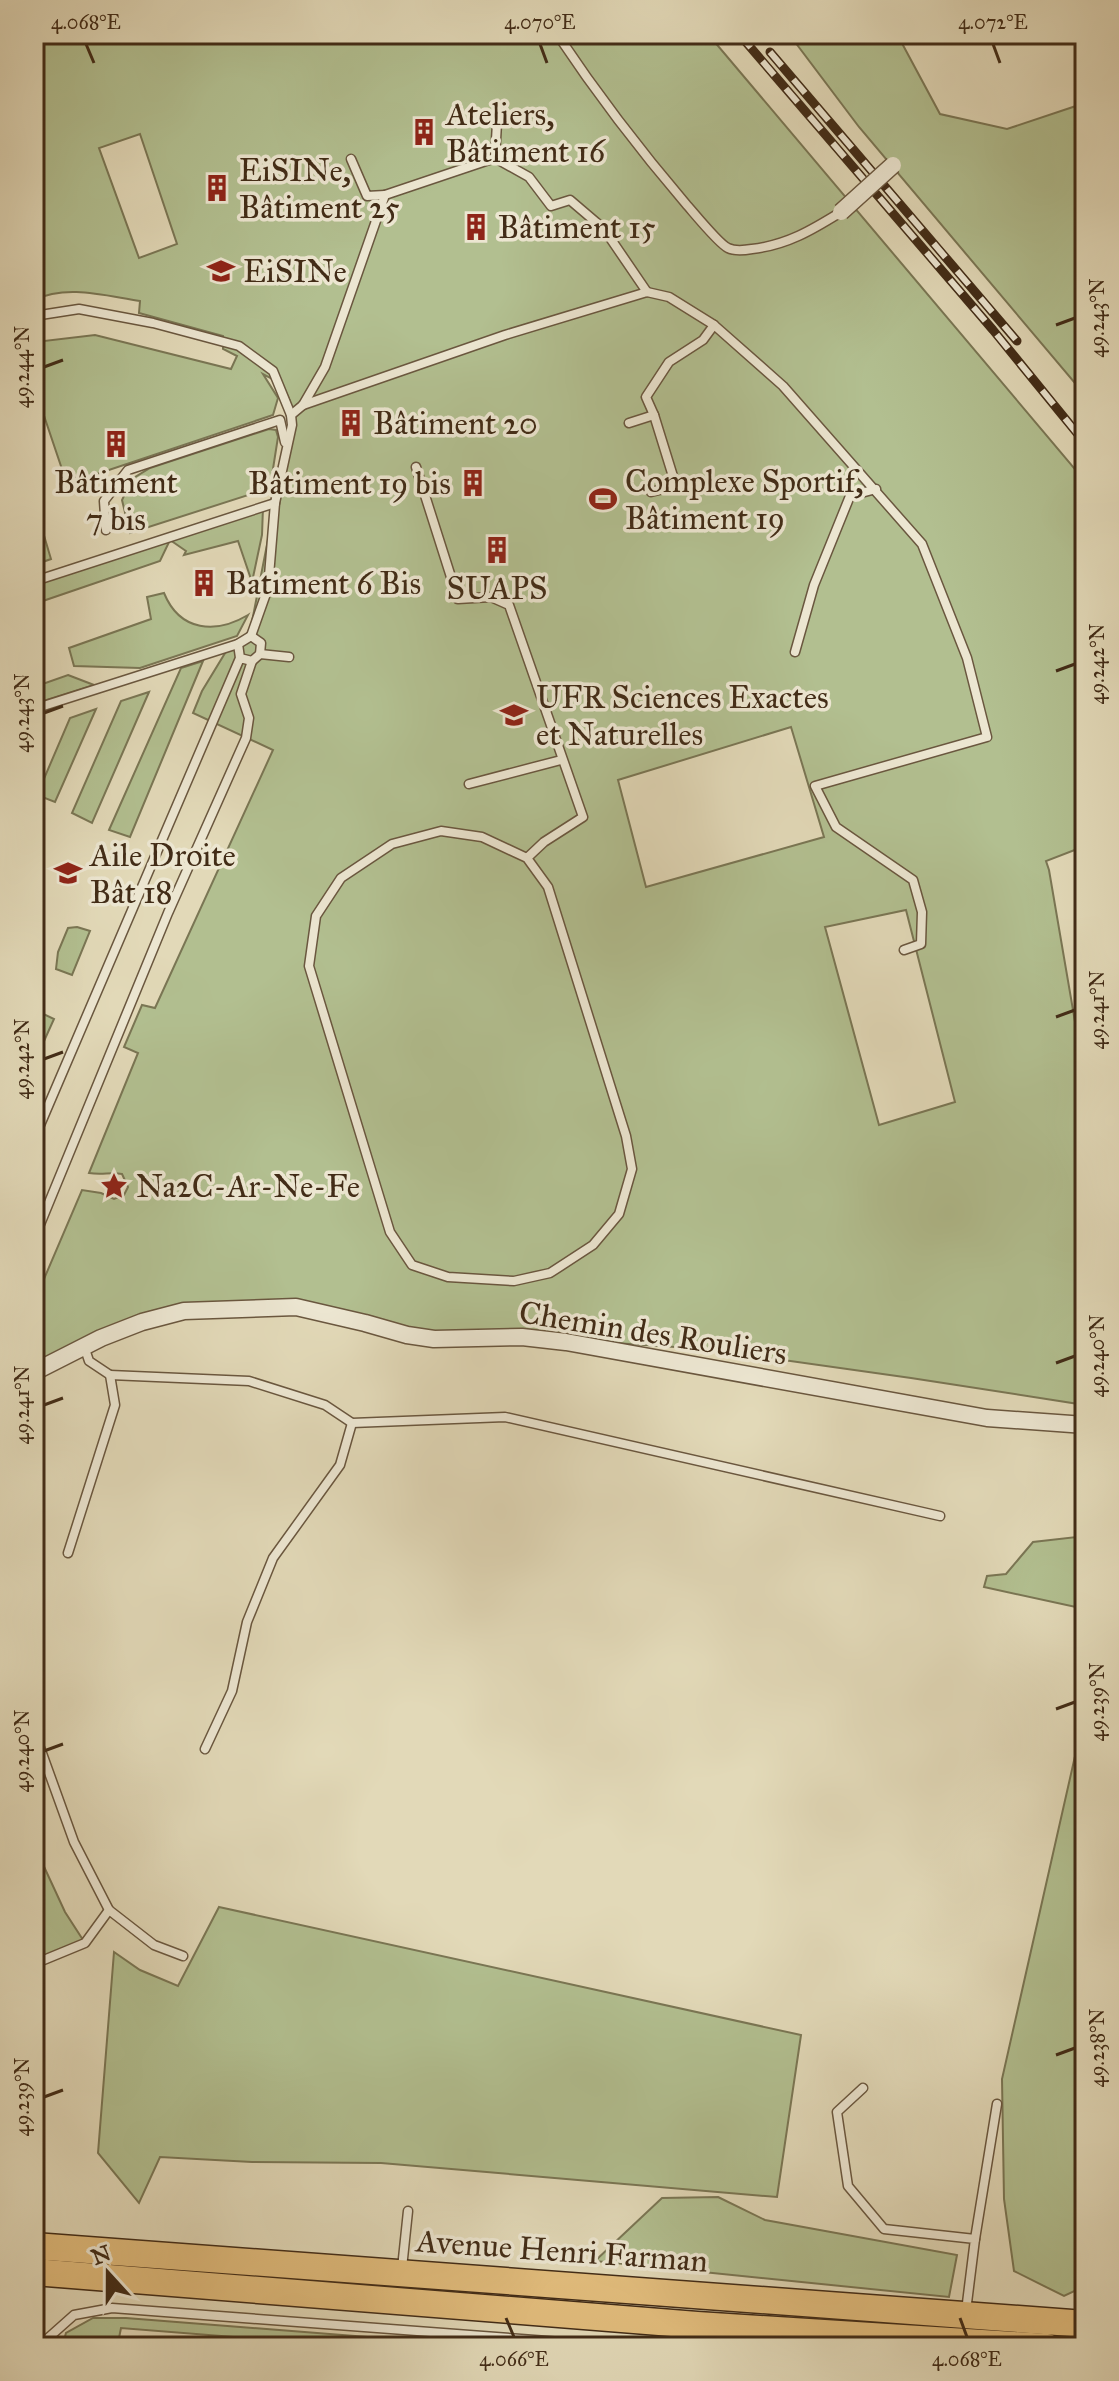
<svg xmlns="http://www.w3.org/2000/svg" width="1119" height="2381" font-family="'IM FELL Great Primer',serif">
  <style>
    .green { fill: #b2bf90; stroke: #7a7654; stroke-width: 2; fill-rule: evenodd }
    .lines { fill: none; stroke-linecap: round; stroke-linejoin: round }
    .service-casing { stroke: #6a573f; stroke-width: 11 }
    .minor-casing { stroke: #6a573f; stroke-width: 19 }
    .primary-casing { stroke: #422c17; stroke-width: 29 }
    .service { stroke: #ece6d1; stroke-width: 8 }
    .minor { stroke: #ece6d1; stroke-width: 16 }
    .primary { stroke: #e1bc7c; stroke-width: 26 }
    .rail-casing { stroke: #422c17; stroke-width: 9 }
    .rail { stroke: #ece6d1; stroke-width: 6; stroke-dasharray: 18; stroke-linecap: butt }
    .minor-bridge-casing { stroke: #6a573f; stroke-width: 19; stroke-linecap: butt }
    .minor-bridge { stroke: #ece6d1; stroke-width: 16 }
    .ticks { fill: none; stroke: #422c17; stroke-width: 3 }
    .labels { text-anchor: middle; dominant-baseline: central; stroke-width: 7; stroke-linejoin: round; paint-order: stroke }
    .poi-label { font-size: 32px; fill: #422c17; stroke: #ece6d1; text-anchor: start }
    .street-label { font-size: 32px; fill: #422c17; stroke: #ece6d1 }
    .neatline { fill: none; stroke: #422c17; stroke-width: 3 }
    .ticks-label { font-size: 20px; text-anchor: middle; fill: #422c17 }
  </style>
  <rect width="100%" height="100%" fill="#e2d9b8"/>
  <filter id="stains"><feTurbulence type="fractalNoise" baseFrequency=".0025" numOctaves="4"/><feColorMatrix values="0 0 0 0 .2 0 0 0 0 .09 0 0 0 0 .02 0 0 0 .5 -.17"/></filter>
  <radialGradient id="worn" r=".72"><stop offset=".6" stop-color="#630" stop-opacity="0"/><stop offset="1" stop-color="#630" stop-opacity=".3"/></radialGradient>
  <g class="green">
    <path d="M 34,34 L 708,34 L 1085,481 L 1085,846 L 1046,861 L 1049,870 L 1085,1080 L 1085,1405 L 911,1378 L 706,1349 L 522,1337 L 434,1339 L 295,1307 L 142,1322 L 34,1375 L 34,1284 L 41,1286 L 82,1190 L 101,1193 L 114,1199 L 124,1195 L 128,1187 L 122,1174 C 111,1172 102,1175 89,1173 L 138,1053 L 124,1047 L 142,1005 L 155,1008 L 273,750 L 193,713 L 202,691 L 230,645 L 248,642 L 286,447 L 290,401 L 282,384 L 263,374 L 278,398 L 273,415 L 88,477 L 65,478 L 34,386 L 34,336 L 36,342 L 95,335 L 231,369 L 237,356 L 223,349 L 223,336 L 139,313 L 140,301 C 106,296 67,284 34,300 ZM 140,134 L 177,244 L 139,258 L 99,148 ZM 791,727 L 824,837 L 646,887 L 618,780 ZM 906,910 L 955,1102 L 879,1125 L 825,927 Z"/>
    <path d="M 789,34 L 897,34 L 940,114 L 1007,129 L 1085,103 L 1085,395 L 859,127 Z"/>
    <path d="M 269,429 L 276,430 L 278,437 L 270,488 L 130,533 L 122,500 L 132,479 L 150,468 Z"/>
    <path d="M 263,507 L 262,535 L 252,582 L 238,541 L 184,555 L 186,551 L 170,540 L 160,561 L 34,604 L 34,581 Z"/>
    <path d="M 37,512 L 51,559 L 34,565 L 34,513 Z"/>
    <path d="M 164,593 C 180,632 216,634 248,615 L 237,636 L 140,668 L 74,666 L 69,648 L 151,619 L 147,597 Z"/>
    <path d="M 203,661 L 130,837 L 109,830 L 181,668 Z"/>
    <path d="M 68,675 L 94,685 L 34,704 L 34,687 Z"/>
    <path d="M 149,692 L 92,823 L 72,813 L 121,701 Z"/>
    <path d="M 96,709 L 55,802 L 37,795 L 70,718 Z"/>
    <path d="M 77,927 L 90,931 L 72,975 L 56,969 L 58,952 L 68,928 Z"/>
    <path d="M 37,1011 L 54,1019 L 35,1061 L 34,1015 Z"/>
    <path d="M 1085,1536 L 1085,1609 L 984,1587 L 987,1576 L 1006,1574 L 1033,1542 Z"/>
    <path d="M 1085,1712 L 1085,2286 L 1064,2296 L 1014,2271 L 1004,2199 L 1002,2079 Z"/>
    <path d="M 34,1845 L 65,1912 L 85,1943 L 34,1964 Z"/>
    <path d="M 219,1907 L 801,2035 L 777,2197 L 381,2163 L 252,2162 L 160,2157 L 139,2203 L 98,2153 L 114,1952 L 140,1970 L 178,1986 Z"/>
    <path d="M 718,2197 L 765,2220 L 957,2255 L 949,2297 L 595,2261 L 662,2198 Z"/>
    <path d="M 93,2318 L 126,2318 L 494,2347 L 360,2347 L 121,2328 L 119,2338 L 104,2340 L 91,2347 L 62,2347 L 66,2333 Z"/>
  </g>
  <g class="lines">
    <g class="service-casing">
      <g id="service">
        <path d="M 557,34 C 597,94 639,149 686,204 C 694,213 719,244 728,248 C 734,251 746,250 752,249 C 787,245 812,230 841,212"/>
        <path d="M 495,158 L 498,105"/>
        <path d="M 351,159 L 367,196 L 385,195"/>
        <path d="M 34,316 L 79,309 L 153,323 L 239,346 L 273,371 L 291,415 L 292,425 L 275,503 L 268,588 L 251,636"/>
        <path d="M 303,405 L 505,335 L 647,292 L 669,297 L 714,325 L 783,386 L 922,544 L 967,658 L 987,737 L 815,786 L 836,827 L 913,880 L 922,912 L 921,944 L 904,950"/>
        <path d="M 291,415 L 303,405 L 325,367 L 385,195 L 495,158 L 529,177 L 551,206 L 570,200 L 604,229 L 647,292"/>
        <path d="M 654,415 L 646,397 L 669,362 L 703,340 L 714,325"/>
        <path d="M 629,423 L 654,415 L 676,486 L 651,492"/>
        <path d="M 416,467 L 458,599 L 491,597 L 509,605 L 583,817 L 544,842 L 527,858 L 482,837 L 441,831 L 392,844 L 341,878 L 316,916 L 309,966 L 390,1232 L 412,1265 L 448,1277 L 514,1281 L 550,1273 L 593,1245 L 619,1214 L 632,1169 L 626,1136 L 548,887 L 527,858"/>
        <path d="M 106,530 L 104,501 L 128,470 L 280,420 L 285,442"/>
        <path d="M 41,579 L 275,503"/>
        <path d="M 795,652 L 814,585 L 850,496 L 876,489"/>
        <path d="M 260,654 L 289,657"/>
        <path d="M 34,709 L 238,644"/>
        <path d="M 469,784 L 561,760"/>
        <path d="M 34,1139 L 240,658 L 238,644 L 251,636 L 261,643 L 260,654 L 252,661 L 240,658"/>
        <path d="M 34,1239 L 168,913 L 246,738 L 249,718 L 241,694 L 252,661"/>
        <path d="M 110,1375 L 249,1381 L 325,1405 L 352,1423 L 505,1417 L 940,1516"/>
        <path d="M 68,1553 L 115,1405 L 110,1375 L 89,1361 L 84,1346"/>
        <path d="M 34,1731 L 74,1842 L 109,1910 L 154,1945 L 183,1956"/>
        <path d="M 205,1749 L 232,1691 L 247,1622 L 273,1558 L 340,1465 L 352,1423"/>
        <path d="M 34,1964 L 85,1943 L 109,1910"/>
        <path d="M 863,2088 L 837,2112 L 848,2186 L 884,2229 L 975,2239 L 966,2311"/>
        <path d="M 975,2239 L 997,2104"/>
        <path d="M 402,2268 L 408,2211"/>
        <path d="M 38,2347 L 74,2315 L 112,2308 L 628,2347"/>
        <path d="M 677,2347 L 710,2335"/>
      </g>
    </g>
    <g class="minor-casing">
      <path id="minor" d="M 34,1372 L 101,1338 L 142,1322 L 184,1311 L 296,1307 L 365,1323 L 407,1335 L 434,1339 L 522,1337 L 566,1342 L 987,1418 L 1085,1425"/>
    </g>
    <g class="primary-casing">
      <g id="primary">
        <path d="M 34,2246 L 1085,2324"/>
        <path d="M 34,2272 L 697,2325 L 1047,2347"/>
      </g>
    </g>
    <use href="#service" class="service"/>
    <use href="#minor" class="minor"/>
    <use href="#primary" class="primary"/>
    <g class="rail-casing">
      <g id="rail">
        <path d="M 739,34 L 993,330 L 1085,443"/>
        <path d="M 770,52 L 1017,341"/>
      </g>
    </g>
    <use href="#rail" class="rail"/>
    <g class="minor-bridge-casing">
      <path id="minor-bridge" d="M 841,212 L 893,165"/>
    </g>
    <use href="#minor-bridge" class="minor-bridge"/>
  </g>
  <path class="ticks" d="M 86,44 L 94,63M 540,44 L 547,63M 993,44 L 1000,63M 1056,325 L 1075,318M 44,367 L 63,360M 1056,671 L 1075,664M 44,713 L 63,706M 1056,1017 L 1075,1010M 44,1059 L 63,1052M 1056,1363 L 1075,1356M 44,1405 L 63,1398M 1056,1709 L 1075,1702M 44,1751 L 63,1744M 1056,2055 L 1075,2048M 44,2097 L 63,2090M 506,2318 L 514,2337M 960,2318 L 967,2337"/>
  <defs>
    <g id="building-bare" transform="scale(2.16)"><path d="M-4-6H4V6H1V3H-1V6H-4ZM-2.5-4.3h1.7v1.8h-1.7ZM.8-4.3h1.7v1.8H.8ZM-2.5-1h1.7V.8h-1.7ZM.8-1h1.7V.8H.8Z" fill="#8f2418" stroke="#ece6d1" stroke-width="2.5" paint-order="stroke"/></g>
    <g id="university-bare" transform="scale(2.16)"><path d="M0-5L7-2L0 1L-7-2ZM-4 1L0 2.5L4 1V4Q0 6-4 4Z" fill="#8f2418" stroke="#ece6d1" stroke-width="2.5" paint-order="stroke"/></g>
    <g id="stadium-bare" transform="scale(2.16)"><path d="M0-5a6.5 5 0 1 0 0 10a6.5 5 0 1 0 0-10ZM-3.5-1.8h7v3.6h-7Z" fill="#8f2418" stroke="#ece6d1" stroke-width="2.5" paint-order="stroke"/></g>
    <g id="sight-bare" transform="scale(2.16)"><path d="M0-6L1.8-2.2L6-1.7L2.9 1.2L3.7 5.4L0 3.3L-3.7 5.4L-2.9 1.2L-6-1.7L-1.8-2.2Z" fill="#8f2418" stroke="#ece6d1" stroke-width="2.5" paint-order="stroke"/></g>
  </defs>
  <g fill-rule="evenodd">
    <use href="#building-bare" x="424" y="132"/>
    <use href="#building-bare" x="217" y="188"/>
    <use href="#building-bare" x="476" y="227"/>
    <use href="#university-bare" x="221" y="271"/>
    <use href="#building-bare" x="351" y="423"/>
    <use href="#building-bare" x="116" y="444"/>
    <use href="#building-bare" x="473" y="483"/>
    <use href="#stadium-bare" x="603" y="499"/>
    <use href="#building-bare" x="497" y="550"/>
    <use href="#building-bare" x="204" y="583"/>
    <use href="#university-bare" x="514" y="715"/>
    <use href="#university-bare" x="68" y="873"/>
    <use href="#sight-bare" x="114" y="1186"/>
  </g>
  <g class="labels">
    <g class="poi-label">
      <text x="446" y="114">Ateliers,<tspan x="446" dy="37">Bâtiment 16</tspan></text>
      <text x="239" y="170">EiSINe,<tspan x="239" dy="37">Bâtiment 25</tspan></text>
      <text x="498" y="227">Bâtiment 15</text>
      <text x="243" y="271">EiSINe</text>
      <text x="373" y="423">Bâtiment 20</text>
      <text x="625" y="481">Complexe Sportif,<tspan x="625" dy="37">Bâtiment 19</tspan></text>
      <text x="116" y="482" text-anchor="middle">Bâtiment<tspan x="116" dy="37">7 bis</tspan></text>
      <text x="451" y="483" text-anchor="end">Bâtiment 19 bis</text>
      <text x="226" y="583">Batiment 6 Bis</text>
      <text x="497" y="588" text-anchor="middle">SUAPS</text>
      <text x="536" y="697">UFR Sciences Exactes<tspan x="536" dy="37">et Naturelles</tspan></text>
      <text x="90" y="855">Aile Droite<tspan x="90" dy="37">Bât 18</tspan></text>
      <text x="136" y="1186">Na2C-Ar-Ne-Fe</text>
    </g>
    <g class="street-label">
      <text transform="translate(653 1333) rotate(9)">Chemin des Rouliers</text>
      <text transform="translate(562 2251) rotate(4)">Avenue Henri Farman</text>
    </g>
  </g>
  <rect width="1119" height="2381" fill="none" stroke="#e2d9b8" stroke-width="88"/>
  <g transform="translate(108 2273) rotate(339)" stroke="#ece6d1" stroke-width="6" paint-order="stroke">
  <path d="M0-6L14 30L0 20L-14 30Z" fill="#422c17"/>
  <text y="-12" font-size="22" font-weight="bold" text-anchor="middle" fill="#422c17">N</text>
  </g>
  <rect x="44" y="44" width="1031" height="2293" class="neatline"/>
  <g class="ticks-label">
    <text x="86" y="29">4.068°E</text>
    <text x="540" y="29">4.070°E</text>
    <text x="993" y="29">4.072°E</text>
    <text transform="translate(1097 318) rotate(-90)" y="7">49.243°N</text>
    <text transform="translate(22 367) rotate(-90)" y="7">49.244°N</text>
    <text transform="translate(1097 664) rotate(-90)" y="7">49.242°N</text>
    <text transform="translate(22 713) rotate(-90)" y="7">49.243°N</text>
    <text transform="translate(1097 1010) rotate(-90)" y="7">49.241°N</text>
    <text transform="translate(22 1059) rotate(-90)" y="7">49.242°N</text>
    <text transform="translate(1097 1356) rotate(-90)" y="7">49.240°N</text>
    <text transform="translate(22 1405) rotate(-90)" y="7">49.241°N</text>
    <text transform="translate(1097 1702) rotate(-90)" y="7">49.239°N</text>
    <text transform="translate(22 1751) rotate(-90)" y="7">49.240°N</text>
    <text transform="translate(1097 2048) rotate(-90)" y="7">49.238°N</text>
    <text transform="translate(22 2097) rotate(-90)" y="7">49.239°N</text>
    <text x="514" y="2366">4.066°E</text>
    <text x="967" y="2366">4.068°E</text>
  </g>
  <rect width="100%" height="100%" filter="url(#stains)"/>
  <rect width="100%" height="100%" fill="url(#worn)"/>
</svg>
